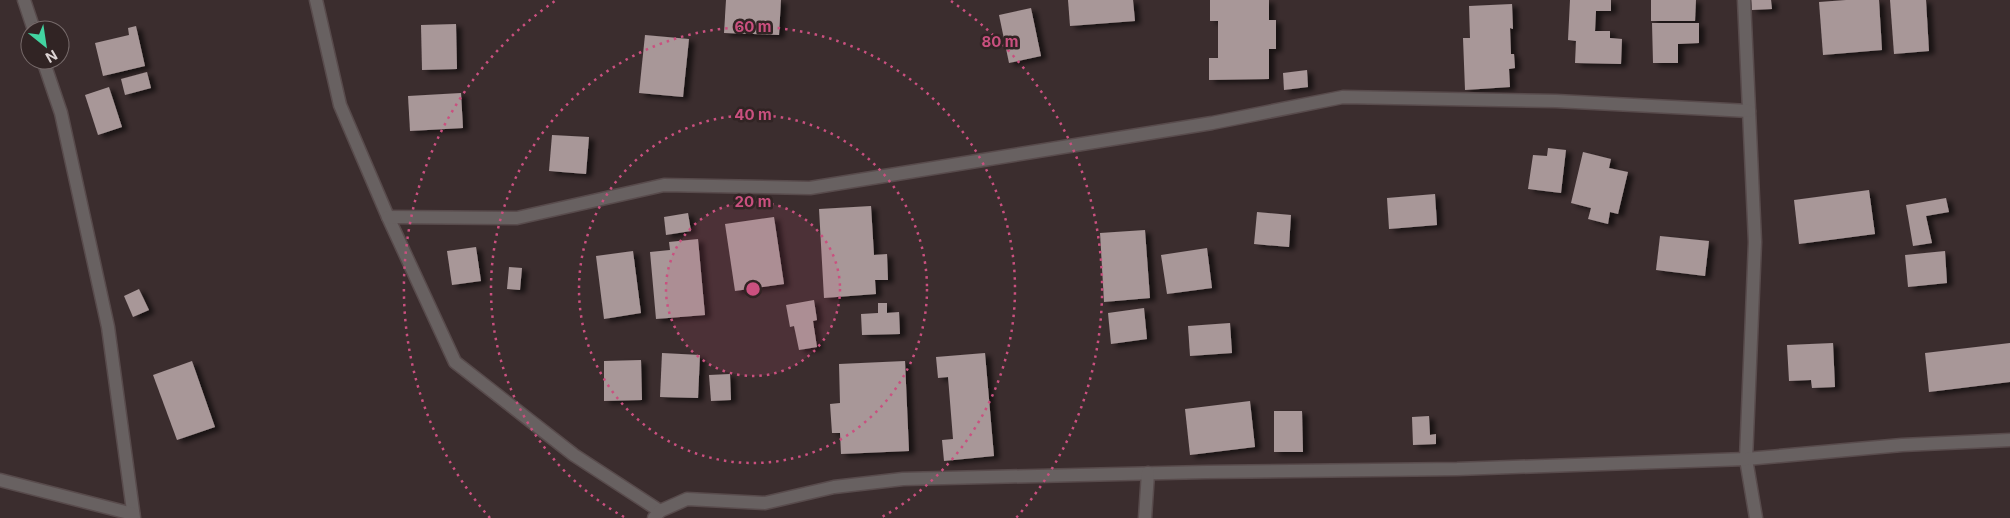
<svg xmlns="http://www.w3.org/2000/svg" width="2010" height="518" font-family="Inter,sans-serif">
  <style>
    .building { fill: #a89798; filter: url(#shadow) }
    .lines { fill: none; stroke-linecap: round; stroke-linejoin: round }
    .street-casing { stroke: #584b4c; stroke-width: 15 }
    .street { stroke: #686161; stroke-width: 12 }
    .ring { fill: none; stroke: #ca507f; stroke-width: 2.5; stroke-dasharray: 2.5 5 }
    .centre { fill: #ca507f; stroke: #312424; stroke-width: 2.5 }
    .ring-label { font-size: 15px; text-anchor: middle; font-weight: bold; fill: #ca507f; stroke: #312424; stroke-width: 5; stroke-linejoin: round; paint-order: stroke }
  </style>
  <defs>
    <filter id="shadow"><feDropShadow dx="5.5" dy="3" stdDeviation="2.5" flood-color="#0009"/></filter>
  </defs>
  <rect width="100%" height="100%" fill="#3b2d2e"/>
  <g class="building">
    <path d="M 726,0 L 781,0 L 779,35 L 724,33 Z"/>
    <path d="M 1068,0 L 1133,0 L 1135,21 L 1070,26 Z"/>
    <path d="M 1210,0 L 1269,0 L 1269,20 L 1276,20 L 1276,49 L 1269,49 L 1269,79 L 1209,80 L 1209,58 L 1218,58 L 1218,21 L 1210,21 Z"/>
    <path d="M 1570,0 L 1611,0 L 1611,11 L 1596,11 L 1595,31 L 1610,31 L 1610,38 L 1622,39 L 1621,64 L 1575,63 L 1576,41 L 1568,40 Z"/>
    <path d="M 1651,0 L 1696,0 L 1695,21 L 1651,21 Z"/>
    <path d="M 1751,0 L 1771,0 L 1772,9 L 1752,10 Z"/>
    <path d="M 1846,0 L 1879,0 L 1882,50 L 1823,55 L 1819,2 Z"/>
    <path d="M 1890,0 L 1926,0 L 1929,51 L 1894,54 Z"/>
    <path d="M 1512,4 L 1513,29 L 1510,28 L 1511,54 L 1514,54 L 1515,68 L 1509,69 L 1510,87 L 1465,90 L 1463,38 L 1470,38 L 1469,6 Z"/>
    <path d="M 1031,8 L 1041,56 L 1009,63 L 999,15 Z"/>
    <path d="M 1652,23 L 1699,23 L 1699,43 L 1678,44 L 1678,63 L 1653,63 Z"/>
    <path d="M 456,24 L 457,69 L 422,70 L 421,25 Z"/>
    <path d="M 136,26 L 145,66 L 103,76 L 95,43 L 129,35 L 128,28 Z"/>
    <path d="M 645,35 L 689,39 L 683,97 L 639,93 Z"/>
    <path d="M 1307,70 L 1308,87 L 1284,90 L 1283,73 Z"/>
    <path d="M 147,72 L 151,88 L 125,95 L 121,79 Z"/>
    <path d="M 109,87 L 122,127 L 98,135 L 85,95 Z"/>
    <path d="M 461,93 L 463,128 L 410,131 L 408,96 Z"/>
    <path d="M 552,135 L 589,137 L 586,174 L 549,171 Z"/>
    <path d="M 1548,148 L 1566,150 L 1561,193 L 1528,189 L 1533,155 L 1547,156 Z"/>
    <path d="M 1583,152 L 1611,159 L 1609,168 L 1628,172 L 1618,214 L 1610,212 L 1608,224 L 1588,219 L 1591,208 L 1571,203 Z"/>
    <path d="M 1869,190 L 1875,234 L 1799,244 L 1794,200 Z"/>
    <path d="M 1435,194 L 1437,225 L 1389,229 L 1387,198 Z"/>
    <path d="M 1946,198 L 1949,212 L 1926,216 L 1932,243 L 1913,246 L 1906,205 Z"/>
    <path d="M 871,206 L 874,255 L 887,254 L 888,280 L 875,280 L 876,294 L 824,298 L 819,209 Z"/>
    <path d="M 1257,212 L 1291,215 L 1289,247 L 1254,244 Z"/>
    <path d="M 688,213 L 691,231 L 666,235 L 664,217 Z"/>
    <path d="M 774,217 L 784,284 L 735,291 L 725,224 Z"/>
    <path d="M 1145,230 L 1150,298 L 1104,302 L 1100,233 Z"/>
    <path d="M 1660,236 L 1709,241 L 1705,276 L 1656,270 Z"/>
    <path d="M 698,239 L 705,315 L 656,319 L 650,252 L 670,250 L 669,242 Z"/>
    <path d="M 476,247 L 481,281 L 452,285 L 447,251 Z"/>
    <path d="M 1207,248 L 1212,288 L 1167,294 L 1161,255 Z"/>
    <path d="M 633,251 L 641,313 L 604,319 L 596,256 Z"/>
    <path d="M 1945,251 L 1947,283 L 1908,287 L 1905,255 Z"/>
    <path d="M 509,267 L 522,268 L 520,290 L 507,289 Z"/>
    <path d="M 139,289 L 149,310 L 133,317 L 124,296 Z"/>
    <path d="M 814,300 L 817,320 L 813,321 L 817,347 L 799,350 L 794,326 L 790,327 L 786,305 Z"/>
    <path d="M 878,303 L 887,303 L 887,313 L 899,312 L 900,334 L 862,335 L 861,314 L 878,313 Z"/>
    <path d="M 1144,308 L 1147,339 L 1111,344 L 1108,313 Z"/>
    <path d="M 1230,323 L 1232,353 L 1190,356 L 1188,326 Z"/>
    <path d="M 1833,343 L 1835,387 L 1812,388 L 1811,380 L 1789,381 L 1787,345 Z"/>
    <path d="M 2010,343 L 2010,382 L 1929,392 L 1925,353 Z"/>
    <path d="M 662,353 L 700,355 L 698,398 L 660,397 Z"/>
    <path d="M 985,353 L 994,456 L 944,461 L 942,440 L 953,439 L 948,377 L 938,378 L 936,357 Z"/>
    <path d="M 641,360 L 642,400 L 604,401 L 604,361 Z"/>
    <path d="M 192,361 L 215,427 L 177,440 L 153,375 Z"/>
    <path d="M 905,361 L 909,451 L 841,454 L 840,433 L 832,433 L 830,404 L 840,403 L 839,364 Z"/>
    <path d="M 730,374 L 731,400 L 711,401 L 709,375 Z"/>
    <path d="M 1250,401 L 1255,447 L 1190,455 L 1185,409 Z"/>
    <path d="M 1274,411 L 1302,411 L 1303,452 L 1274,452 Z"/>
    <path d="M 1429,416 L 1430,435 L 1436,434 L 1436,444 L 1413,445 L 1412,417 Z"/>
  </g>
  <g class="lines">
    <g class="street-casing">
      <g id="street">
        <path d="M 24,0 L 34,30"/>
        <path d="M 316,0 L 340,105 L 388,217 L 455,362 L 574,455 L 660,511"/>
        <path d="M 1744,0 L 1755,242 L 1746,459 L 1756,518"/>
        <path d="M 43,60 L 61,113 L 108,327 L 134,518"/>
        <path d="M 388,217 L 517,218 L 664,185 L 810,188 L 1212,123 L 1343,97 L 1556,101 L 1749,111"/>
        <path d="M 0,480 L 133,514"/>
        <path d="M 654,518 L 660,511 L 687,499 L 765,503 L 834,487 L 903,479 L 1206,472 L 1457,469 L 1746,459 L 1902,445 L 2010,440"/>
        <path d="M 1145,518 L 1148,473"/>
      </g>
    </g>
    <use href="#street" class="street"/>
  </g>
  <circle cx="753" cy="289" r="87" fill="#ca507f" fill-opacity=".12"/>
  <g class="ring">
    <circle cx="753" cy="289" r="87"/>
    <circle cx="753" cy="289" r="174"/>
    <path d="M624 517A262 262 0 1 1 882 517"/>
    <path d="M490 518A349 349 0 0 1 555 1M951 1A349 349 0 0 1 1016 518"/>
  </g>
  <circle cx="753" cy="289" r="8" class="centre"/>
  <g class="ring-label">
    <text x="753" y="32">60 m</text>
    <text x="1000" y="47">80 m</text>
    <text x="753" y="120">40 m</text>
    <text x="753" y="207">20 m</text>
  </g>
  <g transform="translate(45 45) rotate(150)"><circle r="24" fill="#312424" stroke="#766a6a"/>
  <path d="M0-4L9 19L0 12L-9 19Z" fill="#42d4a1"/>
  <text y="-8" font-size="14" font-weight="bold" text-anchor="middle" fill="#ddd4d4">N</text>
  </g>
</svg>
